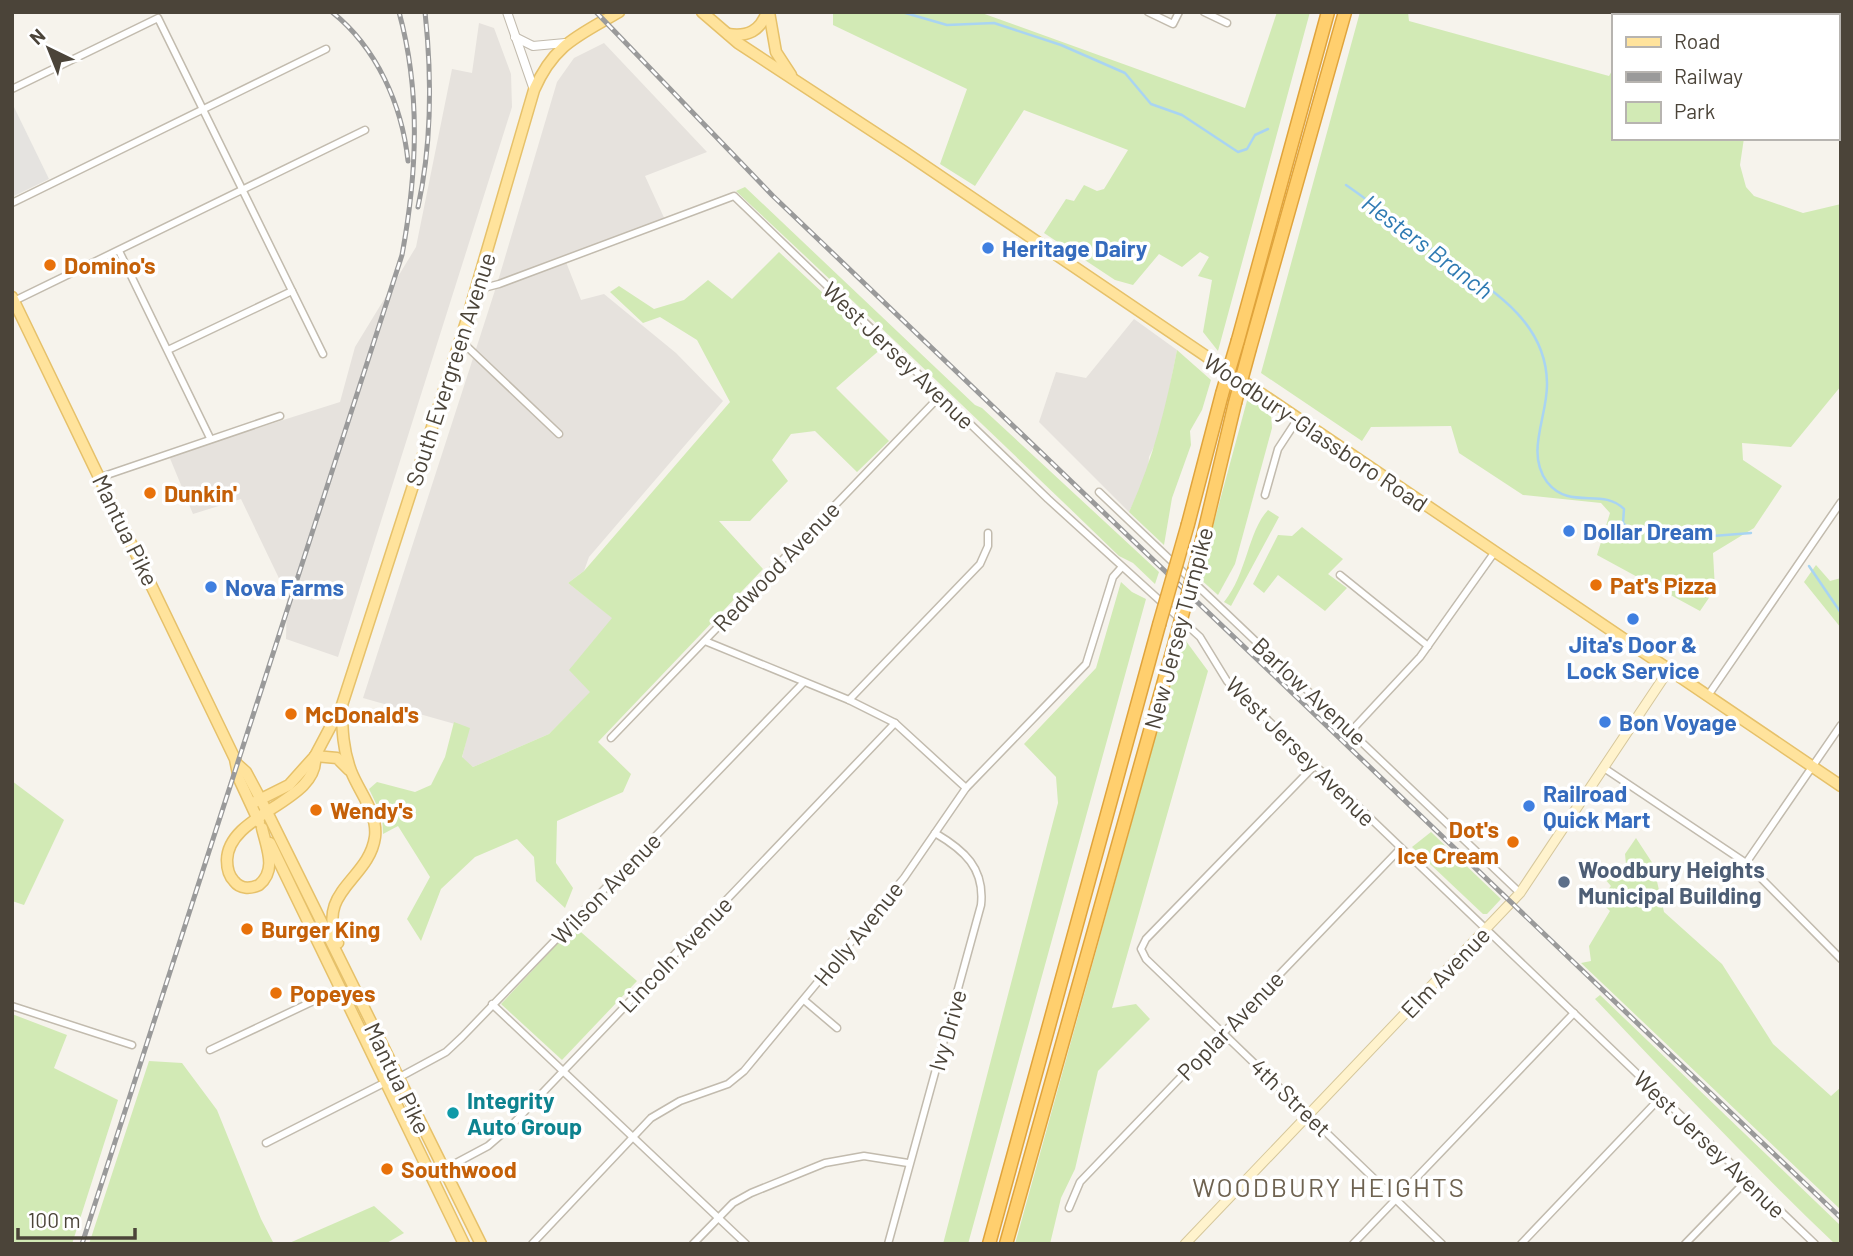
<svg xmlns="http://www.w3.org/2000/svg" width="1853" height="1256" font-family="Barlow,sans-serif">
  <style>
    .industrial { fill: #e6e2dd }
    .green { fill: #d2eab5 }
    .parking { fill: #e5e3e0 }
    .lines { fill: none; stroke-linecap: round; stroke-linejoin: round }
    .stream { stroke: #a9d4f2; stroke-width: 2.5 }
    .minor-casing { stroke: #c2bbae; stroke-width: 9 }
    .tertiary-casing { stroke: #c2bbae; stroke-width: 10 }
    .secondary-casing { stroke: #d6c79b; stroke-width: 11 }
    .primary-casing { stroke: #e6c16a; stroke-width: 13 }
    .motorway-casing { stroke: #e0a43c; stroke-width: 15 }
    .minor { stroke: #fff; stroke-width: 6 }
    .tertiary { stroke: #fff; stroke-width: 8 }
    .secondary { stroke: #fff3cd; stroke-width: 9 }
    .primary { stroke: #ffe39c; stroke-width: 10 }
    .motorway { stroke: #ffcf6e; stroke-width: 12 }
    .rail-casing { stroke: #9a9a9a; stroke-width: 5 }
    .rail { stroke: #fff; stroke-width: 2.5; stroke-dasharray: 8; stroke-linecap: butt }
    .motorway-bridge-casing { stroke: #e0a43c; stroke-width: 15; stroke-linecap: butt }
    .motorway-bridge { stroke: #ffcf6e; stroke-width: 12 }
    .shop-dot { fill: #3f7fe0; stroke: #fff; stroke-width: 2.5 }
    .food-dot { fill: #e8710a; stroke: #fff; stroke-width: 2.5 }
    .service-dot { fill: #5c6f8a; stroke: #fff; stroke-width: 2.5 }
    .culture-dot { fill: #0f9aa8; stroke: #fff; stroke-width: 2.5 }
    .labels { text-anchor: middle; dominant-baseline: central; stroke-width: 7; stroke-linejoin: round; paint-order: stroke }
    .shop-label { font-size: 23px; font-weight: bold; fill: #366cbe; stroke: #fff; text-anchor: start }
    .food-label { font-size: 23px; font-weight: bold; fill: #c56008; stroke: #fff; text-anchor: start }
    .street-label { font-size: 23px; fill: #4b4439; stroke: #fff }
    .service-label { font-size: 23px; font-weight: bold; fill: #4e5e75; stroke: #fff; text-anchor: start }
    .culture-label { font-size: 23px; font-weight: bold; fill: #0d838f; stroke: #fff; text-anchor: start }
    .water-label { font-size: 24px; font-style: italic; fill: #2e7ab2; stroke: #fff }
    .quarter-label { font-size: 26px; letter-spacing: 2px; fill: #6e6250; stroke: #fff }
  </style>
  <rect width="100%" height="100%" fill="#f6f3ec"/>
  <g class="industrial">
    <path d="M 479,23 L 494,28 L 511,74 L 512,107 L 338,657 L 286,639 L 287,595 L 241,499 L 193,514 L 169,456 L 340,402 L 355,347 L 416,247 L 452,69 L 472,73 Z"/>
    <path d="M 604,43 L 707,152 L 645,176 L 666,222 L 566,262 L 581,300 L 604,294 L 676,353 L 723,401 L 589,557 L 584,571 L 568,583 L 613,618 L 570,670 L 591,692 L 549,734 L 473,767 L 462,758 L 469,728 L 363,698 L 498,281 L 557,82 L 574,58 Z"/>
    <path d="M 1134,319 L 1177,350 L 1161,432 L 1149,457 L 1148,471 L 1129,512 L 1039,422 L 1056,372 L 1086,378 Z"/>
  </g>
  <g class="green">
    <path d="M 833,12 L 979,12 L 1245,108 L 1277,12 L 1310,12 L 1218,351 L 1203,332 L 1212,280 L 1198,276 L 1209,257 L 1200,252 L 1182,267 L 1159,254 L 1133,285 L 1115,280 L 1044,233 L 1066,199 L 1074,201 L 1084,185 L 1097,191 L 1104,189 L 1128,150 L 1024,110 L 975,186 L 940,164 L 967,89 L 833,25 Z"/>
    <path d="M 1360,12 L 1408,12 L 1409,21 L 1609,76 L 1613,69 L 1613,138 L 1744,138 L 1740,165 L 1746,187 L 1754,196 L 1803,213 L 1841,204 L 1841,386 L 1791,447 L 1742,443 L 1743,460 L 1782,486 L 1754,528 L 1713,553 L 1715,589 L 1700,611 L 1597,555 L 1610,513 L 1601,503 L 1523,495 L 1459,453 L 1451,426 L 1371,427 L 1362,441 L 1261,373 Z"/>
    <path d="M 745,187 L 975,405 L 982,408 L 1159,572 L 1155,584 L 1133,563 L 1119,556 C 992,433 865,312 736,191 Z"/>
    <path d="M 779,252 L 882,348 L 836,388 L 889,441 L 857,472 L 815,431 L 791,434 L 772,460 L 788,481 L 750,521 L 719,521 L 763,569 L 598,742 L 631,774 L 623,792 L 557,821 L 556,863 L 573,888 L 565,908 L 536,881 L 534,857 L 517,839 L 475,857 L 441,889 L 421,941 L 407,919 L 430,877 L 398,826 L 383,834 L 382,816 L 369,789 L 377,782 L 415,792 L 431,785 L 445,757 L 454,722 L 470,728 L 462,757 L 473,767 L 549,734 L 590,692 L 569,670 L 612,618 L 568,583 L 584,571 L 730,402 L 697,340 L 660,317 L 643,323 L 610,292 L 619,286 L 654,309 L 684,300 L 708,280 L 732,299 Z"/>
    <path d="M 1177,350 L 1211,380 L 1202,410 L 1190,431 L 1191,445 L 1172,498 L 1164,545 L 1129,512 C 1153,460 1166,407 1177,350 Z"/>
    <path d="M 1248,397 L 1271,414 L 1272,428 L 1235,564 L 1218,595 L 1199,578 Z"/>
    <path d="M 1268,510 L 1279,517 L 1231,606 L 1224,602 C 1247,574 1248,531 1268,510 Z"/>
    <path d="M 1302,527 L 1343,559 L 1328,574 L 1347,588 L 1325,611 L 1278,575 L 1264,593 L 1253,584 L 1278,535 L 1292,536 Z"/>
    <path d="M 1816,565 L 1830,581 L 1841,578 L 1841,628 L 1804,582 Z"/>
    <path d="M 1121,582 L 1132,592 L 1146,599 L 968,1244 L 943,1244 L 1058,803 L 1056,777 L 1024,744 L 1096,668 Z"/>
    <path d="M 1183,637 L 1208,671 L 1112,1008 L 1136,1004 L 1150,1019 L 1098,1071 L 1075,1169 L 1061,1198 L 1050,1244 L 1015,1244 Z"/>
    <path d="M 12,781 L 64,820 L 24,905 L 12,901 Z"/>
    <path d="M 1431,832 L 1501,899 L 1487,914 L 1483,914 L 1412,847 Z"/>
    <path d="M 1636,838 L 1653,864 L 1664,912 L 1722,964 L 1773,1044 L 1831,1096 L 1841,1087 L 1841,1210 L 1581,963 L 1591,961 L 1589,946 L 1610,911 L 1599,900 L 1611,886 L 1604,878 L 1610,869 L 1621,874 L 1626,864 L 1625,854 Z"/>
    <path d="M 574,926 L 637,981 L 562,1060 L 501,1004 Z"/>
    <path d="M 1600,995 L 1841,1226 L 1841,1244 L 1835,1244 C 1752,1165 1674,1082 1595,999 Z"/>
    <path d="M 12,1014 L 67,1035 L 54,1068 L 118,1100 L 72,1244 L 12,1244 Z"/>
    <path d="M 149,1061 L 182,1063 L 217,1110 L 261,1219 L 274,1244 L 89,1244 Z"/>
    <path d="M 374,1206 L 404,1233 L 385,1244 L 287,1244 Z"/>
  </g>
  <path class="parking" d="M 12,103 L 49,179 L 12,197 Z"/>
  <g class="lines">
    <g class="stream">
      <path d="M 902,12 L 947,25 L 994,23 L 1061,45 L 1125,73 L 1151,104 L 1182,115 L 1238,152 L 1247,149 L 1255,135 L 1268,129"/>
      <path d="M 1346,185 C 1374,204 1400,226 1427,246 C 1477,282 1546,313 1547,383 C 1548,416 1525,452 1547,482 C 1570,511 1602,487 1624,509 L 1623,523 L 1627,527 L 1644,528 L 1664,536 L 1682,531 L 1700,537 L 1751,533"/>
      <path d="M 1809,566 L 1841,613"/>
    </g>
    <g class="minor-casing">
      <g id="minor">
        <path d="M 1148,12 L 1173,24 L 1179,12"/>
        <path d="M 1204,12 L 1227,23"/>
        <path d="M 1783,16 L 1786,12"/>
        <path d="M 12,89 L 158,18 L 323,354"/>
        <path d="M 12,203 L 326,49"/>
        <path d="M 119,251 L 210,438"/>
        <path d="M 476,290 L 499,284 L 734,196 L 1048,499 L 1200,637 L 1227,681 L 1815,1244"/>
        <path d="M 14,301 L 365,130"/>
        <path d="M 460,340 L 559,434"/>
        <path d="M 168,350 L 292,291"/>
        <path d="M 101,477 L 280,416"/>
        <path d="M 1099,492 L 1520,893"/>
        <path d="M 1265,495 L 1278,449 L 1297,420"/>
        <path d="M 1340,575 L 1428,646"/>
        <path d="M 705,641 L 849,700 L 895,723 L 966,788"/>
        <path d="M 1707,697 L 1841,502"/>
        <path d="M 849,700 L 980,564 L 988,546 L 988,533"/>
        <path d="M 1352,730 L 1420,657 L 1494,553"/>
        <path d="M 611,738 L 941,395"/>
        <path d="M 1315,765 L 1146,939 L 1141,949 L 1146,959 L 1442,1244"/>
        <path d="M 1604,768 L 1746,863 L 1841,959"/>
        <path d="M 1746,863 L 1841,725"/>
        <path d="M 804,1000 L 837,1028"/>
        <path d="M 492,1004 L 746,1244"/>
        <path d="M 12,1006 L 132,1045"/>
        <path d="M 210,1050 L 341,988"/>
        <path d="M 398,1078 L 446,1052 L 462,1037 L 803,683"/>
        <path d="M 266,1143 L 386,1082"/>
        <path d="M 443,1170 L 488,1146 L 509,1128 L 895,723"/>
        <path d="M 1069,1208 L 1080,1182 L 1400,849"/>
        <path d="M 532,1244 L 651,1118 L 680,1101 L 728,1084 L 744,1071 L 904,878 L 966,788 L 1086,664 L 1113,577 L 1121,568"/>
        <path d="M 693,1244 L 733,1203 L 751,1193 L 825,1163 L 864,1156 L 908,1163"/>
        <path d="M 888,1244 L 981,905 C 985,868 964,850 935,833"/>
        <path d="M 1353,1244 L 1574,1013"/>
        <path d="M 1521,1244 L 1661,1097"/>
        <path d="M 1685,1244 L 1748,1179"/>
      </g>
    </g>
    <g class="tertiary-casing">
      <g id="tertiary">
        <path d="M 507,12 L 534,90"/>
        <path d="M 515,37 L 533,46 L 565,43"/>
      </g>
    </g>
    <g class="secondary-casing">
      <path id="secondary" d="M 1185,1244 L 1520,893 L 1668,671"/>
    </g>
    <g class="primary-casing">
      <g id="primary">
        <path d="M 702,12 L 738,43 L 906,153 L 1841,786"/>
        <path d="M 769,12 L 776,52 L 791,75"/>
        <path d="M 728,34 C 748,37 760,31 767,12"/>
        <path d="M 12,297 L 235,759 L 239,779 L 259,822"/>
        <path d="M 315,756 L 337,758 L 349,770"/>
        <path d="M 237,764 L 246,772 L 261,800 L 481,1244"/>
        <path d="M 255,802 L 289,785 L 315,756"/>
        <path d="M 262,828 C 267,849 277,870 259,885 C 250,889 240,889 234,881 C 229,876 227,867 227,860 C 228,813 320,802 315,756 L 342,705 L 467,319 L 534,90 C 554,44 578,36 619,12"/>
        <path d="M 270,843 L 464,1244"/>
        <path d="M 338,943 C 315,891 369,880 375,837 C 378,813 359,792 351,771 C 343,750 342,729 342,707"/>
      </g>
    </g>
    <g class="motorway-casing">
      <g id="motorway">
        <path d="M 1238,340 L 1328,12"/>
        <path d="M 1250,348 L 1345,12"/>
        <path d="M 1188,524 L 1222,394"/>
        <path d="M 1203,537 L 1235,403"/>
        <path d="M 989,1244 L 1159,625"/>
        <path d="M 1006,1244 L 1175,642"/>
      </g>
    </g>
    <use href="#minor" class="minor"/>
    <use href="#tertiary" class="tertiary"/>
    <use href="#secondary" class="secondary"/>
    <use href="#primary" class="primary"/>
    <use href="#motorway" class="motorway"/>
    <g class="rail-casing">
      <g id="rail">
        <path d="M 332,12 C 377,48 402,105 408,161"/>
        <path d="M 596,12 L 773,196 L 1841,1218"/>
        <path d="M 418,207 C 432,143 432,77 425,12"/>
        <path d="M 82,1244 L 402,255 C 417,174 421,92 399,12"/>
      </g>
    </g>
    <use href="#rail" class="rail"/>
    <g class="motorway-bridge-casing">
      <g id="motorway-bridge">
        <path d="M 1222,394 L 1238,340"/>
        <path d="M 1235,403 L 1250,348"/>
        <path d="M 1159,625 L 1188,524"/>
        <path d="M 1175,642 L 1203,537"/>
      </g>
    </g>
    <use href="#motorway-bridge" class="motorway-bridge"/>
  </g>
  <g class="shop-dot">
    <circle cx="988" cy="248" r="7"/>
    <circle cx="1569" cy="531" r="7"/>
    <circle cx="211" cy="587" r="7"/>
    <circle cx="1633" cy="619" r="7"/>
    <circle cx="1605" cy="722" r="7"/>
    <circle cx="1529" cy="806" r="7"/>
  </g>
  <g class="food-dot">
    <circle cx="50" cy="265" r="7"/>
    <circle cx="150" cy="493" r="7"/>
    <circle cx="1596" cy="585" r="7"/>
    <circle cx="291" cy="714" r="7"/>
    <circle cx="316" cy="810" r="7"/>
    <circle cx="1513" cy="842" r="7"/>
    <circle cx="247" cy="929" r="7"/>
    <circle cx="276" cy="993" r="7"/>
    <circle cx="387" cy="1169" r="7"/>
  </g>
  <circle class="service-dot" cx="1564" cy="882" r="7"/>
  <circle class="culture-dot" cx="453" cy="1113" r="7"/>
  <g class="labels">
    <g class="shop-label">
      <text x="1002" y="248">Heritage Dairy</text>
      <text x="1583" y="531">Dollar Dream</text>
      <text x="225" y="587">Nova Farms</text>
      <text x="1633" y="644" text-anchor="middle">Jita's Door &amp;<tspan x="1633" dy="26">Lock Service</tspan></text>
      <text x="1619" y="722">Bon Voyage</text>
      <text x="1543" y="793">Railroad<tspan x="1543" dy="26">Quick Mart</tspan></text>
    </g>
    <g class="food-label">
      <text x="64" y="265">Domino's</text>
      <text x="164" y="493">Dunkin'</text>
      <text x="1610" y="585">Pat's Pizza</text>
      <text x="305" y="714">McDonald's</text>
      <text x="330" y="810">Wendy's</text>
      <text x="1499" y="829" text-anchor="end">Dot's<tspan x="1499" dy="26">Ice Cream</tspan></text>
      <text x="261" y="929">Burger King</text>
      <text x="290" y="993">Popeyes</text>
      <text x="401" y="1169">Southwood</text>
    </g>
    <g class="street-label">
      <text transform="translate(899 355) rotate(44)">West Jersey Avenue</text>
      <text transform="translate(450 369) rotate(-72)">South Evergreen Avenue</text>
      <text transform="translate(1316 432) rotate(34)">Woodbury-Glassboro Road</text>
      <text transform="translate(126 530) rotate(64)">Mantua Pike</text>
      <text transform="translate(776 566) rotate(-46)">Redwood Avenue</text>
      <text transform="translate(1178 628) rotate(-75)">New Jersey Turnpike</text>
      <text transform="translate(1310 691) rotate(43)">Barlow Avenue</text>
      <text transform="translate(1301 751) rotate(45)">West Jersey Avenue</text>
      <text transform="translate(606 888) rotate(-46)">Wilson Avenue</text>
      <text transform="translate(858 933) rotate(-51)">Holly Avenue</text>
      <text transform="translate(675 954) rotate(-46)">Lincoln Avenue</text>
      <text transform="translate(1445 972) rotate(-46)">Elm Avenue</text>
      <text transform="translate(1230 1025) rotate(-46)">Poplar Avenue</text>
      <text transform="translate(947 1030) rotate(-74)">Ivy Drive</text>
      <text transform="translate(398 1078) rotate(64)">Mantua Pike</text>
      <text transform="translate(1291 1097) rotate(44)">4th Street</text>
      <text transform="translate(1710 1144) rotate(44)">West Jersey Avenue</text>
    </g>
    <g class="service-label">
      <text x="1578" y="869">Woodbury Heights<tspan x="1578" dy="26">Municipal Building</tspan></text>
    </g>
    <g class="culture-label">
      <text x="467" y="1100">Integrity<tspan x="467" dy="26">Auto Group</tspan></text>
    </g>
    <g class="water-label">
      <text transform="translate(1428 246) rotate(37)">Hesters Branch</text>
    </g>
    <g class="quarter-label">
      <text x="1329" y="1186">WOODBURY HEIGHTS</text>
    </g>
  </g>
  <rect width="1853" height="1256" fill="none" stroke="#4b4439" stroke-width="28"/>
  <rect x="1612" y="14" width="228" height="126" fill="#ffffff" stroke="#b7b4b0" stroke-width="2"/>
  <rect x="1626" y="37" width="35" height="10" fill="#ffe39c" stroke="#b7b4b0" stroke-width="2"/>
  <text x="1674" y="49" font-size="21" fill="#4b4439">Road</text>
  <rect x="1626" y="72" width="35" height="10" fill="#9a9a9a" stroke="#b7b4b0" stroke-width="2"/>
  <text x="1674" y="84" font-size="21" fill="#4b4439">Railway</text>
  <rect x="1626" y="102" width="35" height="21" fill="#d2eab5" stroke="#b7b4b0" stroke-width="2"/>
  <text x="1674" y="119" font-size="21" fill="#4b4439">Park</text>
  <g transform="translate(49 49) rotate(317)" stroke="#ffffff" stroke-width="5" paint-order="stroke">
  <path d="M0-5L12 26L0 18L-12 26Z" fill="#4b4439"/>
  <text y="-10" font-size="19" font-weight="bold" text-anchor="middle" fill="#4b4439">N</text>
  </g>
  <path d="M18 1228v10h117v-10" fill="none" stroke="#4b4439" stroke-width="3.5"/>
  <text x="28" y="1228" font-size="21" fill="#4b4439" stroke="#ffffff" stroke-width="5" paint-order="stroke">100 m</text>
</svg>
